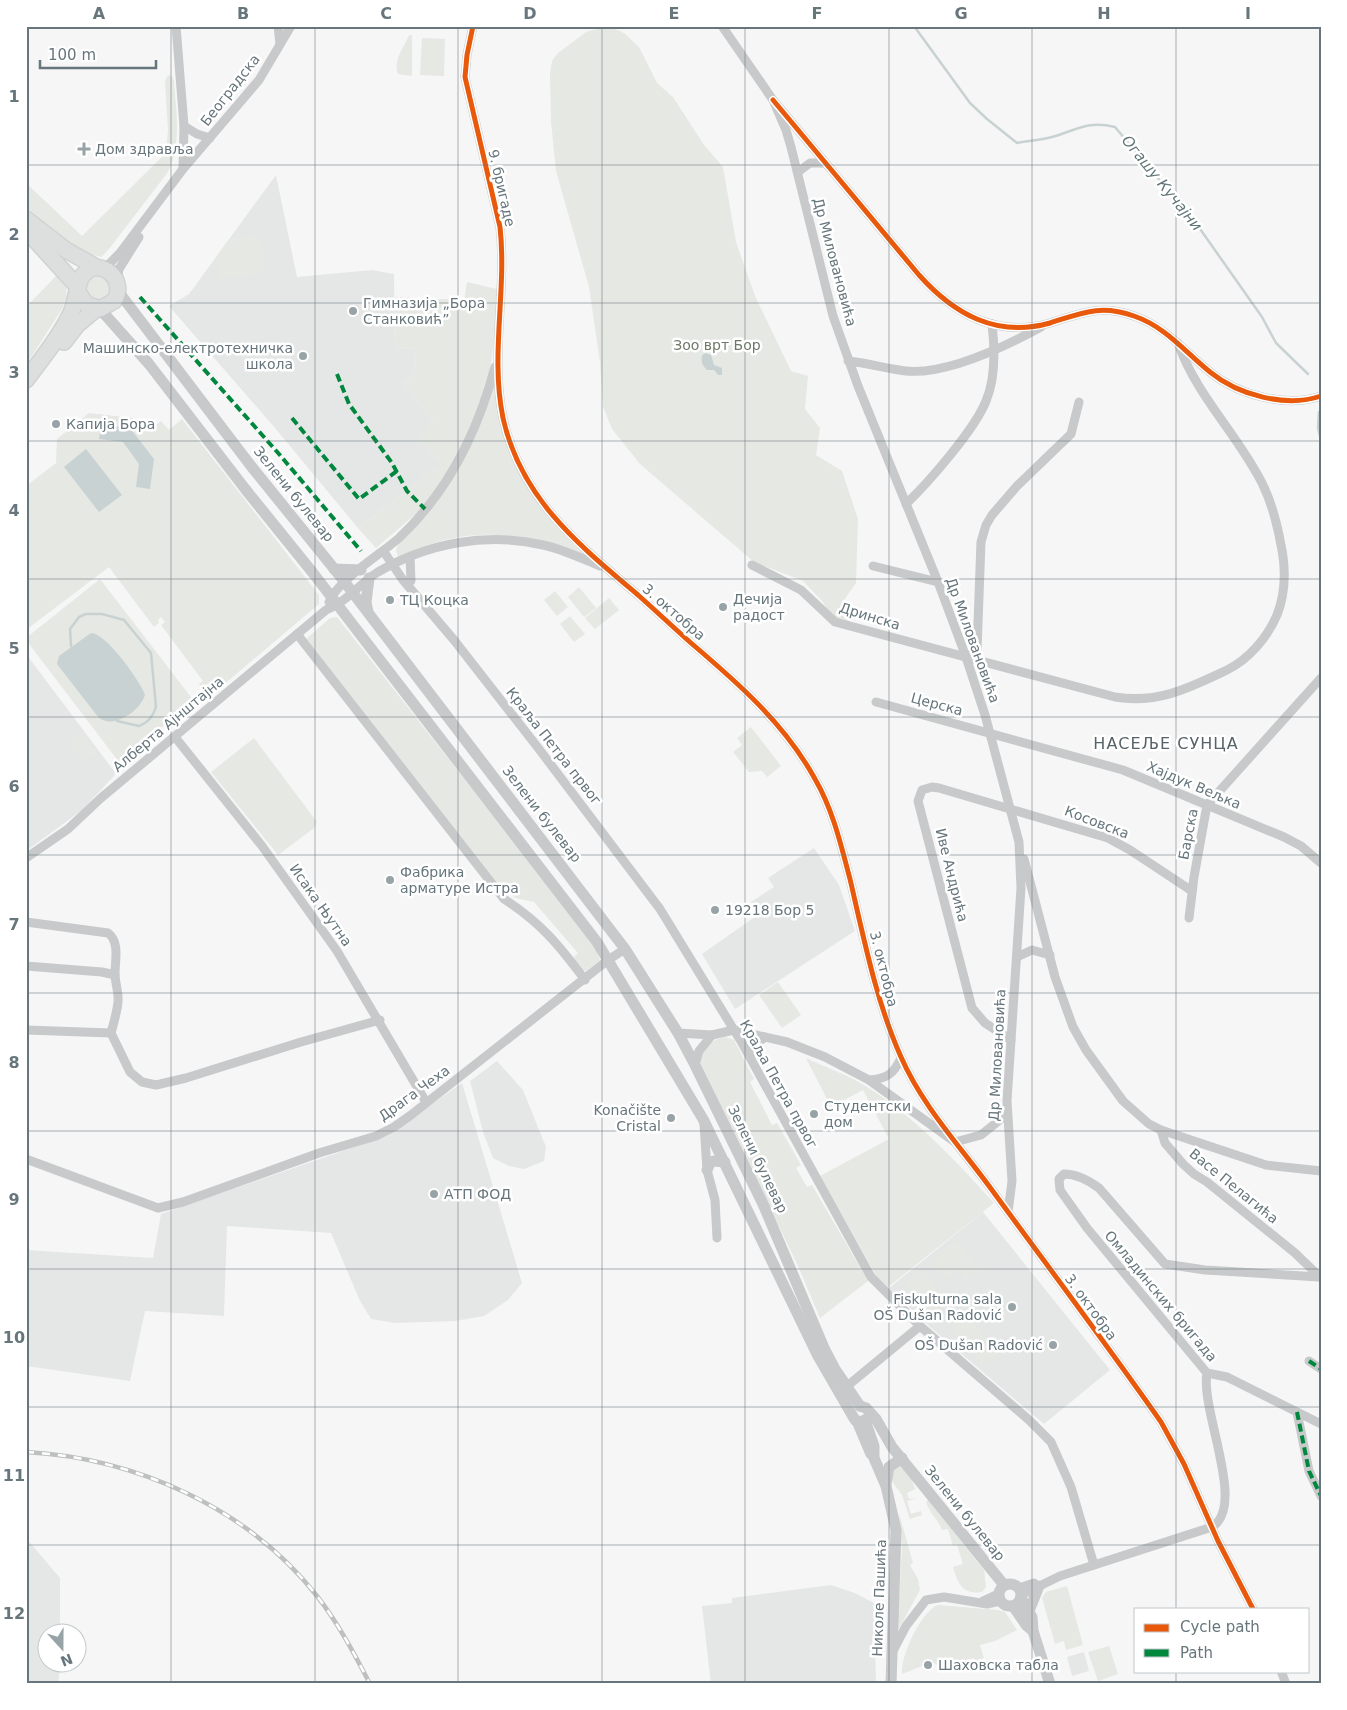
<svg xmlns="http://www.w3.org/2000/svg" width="1347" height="1710" font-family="'DejaVu Sans',sans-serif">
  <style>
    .built { fill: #e5e7e6 }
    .green { fill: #e6e8e4 }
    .water { fill: #c8d2d3 }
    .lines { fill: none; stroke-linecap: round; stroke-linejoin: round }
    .stream { stroke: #c8d2d3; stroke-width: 2.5 }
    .primary-casing { stroke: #d1d2d3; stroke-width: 18 }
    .minor { stroke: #c7c9ca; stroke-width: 9 }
    .tertiary { stroke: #c7c9ca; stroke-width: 11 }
    .primary { stroke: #dddede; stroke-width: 15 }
    .rail-casing { stroke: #bec0c0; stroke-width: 4.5 }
    .rail { stroke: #fff; stroke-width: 2.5; stroke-dasharray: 8; stroke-linecap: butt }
    .quiet { stroke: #00873e; stroke-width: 4; stroke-dasharray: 8 4; stroke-linecap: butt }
    .cycleway-casing { stroke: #fff; stroke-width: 8 }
    .cycleway { stroke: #e8590c; stroke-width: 5 }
    .grid { fill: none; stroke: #66767c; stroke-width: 1; stroke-opacity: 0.55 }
    .poi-dot { fill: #98a3a7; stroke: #fff; stroke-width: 2 }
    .labels { text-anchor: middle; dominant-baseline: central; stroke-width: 5; stroke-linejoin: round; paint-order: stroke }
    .street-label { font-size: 14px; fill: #66767c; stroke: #fff }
    .poi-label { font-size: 14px; fill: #66767c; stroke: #fff; text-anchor: start }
    .park-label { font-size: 14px; fill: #6e7a68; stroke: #fff }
    .water-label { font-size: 15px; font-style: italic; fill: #607577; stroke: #fff }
    .quarter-label { font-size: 16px; letter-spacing: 1px; fill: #576368; stroke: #fff }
    .neatline { fill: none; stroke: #66767c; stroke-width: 2 }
    .grid-label { font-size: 16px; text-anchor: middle; font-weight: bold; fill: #66767c }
  </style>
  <rect width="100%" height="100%" fill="#f6f6f6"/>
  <g class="built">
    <path d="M 276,175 L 297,277 L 372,270 L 394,274 L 395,348 L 415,349 L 414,374 L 403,383 L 434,423 L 418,436 L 441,464 L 358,528 L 275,428 L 169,306 L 189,294 Z"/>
    <path d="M 26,654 L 114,771 L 115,775 L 82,810 L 26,851 Z"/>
    <path d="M 814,848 L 839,885 L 855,931 L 735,1009 L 702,954 L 759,914 L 751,902 L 774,887 L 768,878 Z"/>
    <path d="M 497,1061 L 523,1090 L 546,1147 L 544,1161 L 524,1169 L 509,1166 L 493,1158 L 483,1132 L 470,1081 Z"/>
    <path d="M 462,1083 L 522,1283 L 508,1300 L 484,1316 L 455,1321 L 395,1323 L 371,1319 L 360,1301 L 331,1233 L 227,1226 L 224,1316 L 145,1311 L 130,1381 L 26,1366 L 26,1250 L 153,1258 L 161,1214 L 386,1136 Z"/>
    <path d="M 983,1212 L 1110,1370 L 1044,1424 L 930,1327 L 889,1288 Z"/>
    <path d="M 26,1538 L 60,1578 L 60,1632 L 48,1632 L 48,1662 L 61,1663 L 58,1684 L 26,1684 Z"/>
    <path d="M 831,1585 L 855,1593 L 874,1603 L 876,1684 L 711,1684 L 702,1606 L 732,1603 L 732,1598 Z"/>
    <path d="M 1084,1652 L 1089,1671 L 1072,1676 L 1067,1657 Z"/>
  </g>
  <g class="green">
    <path d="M 601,28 L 613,28 L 624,33 L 639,47 L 657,83 L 673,97 L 704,145 L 723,167 L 736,242 L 755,296 L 791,371 L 808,376 L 805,409 L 820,428 L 816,455 L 842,471 L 858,519 L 856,583 L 842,603 L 852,626 L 831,616 L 823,602 L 803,581 L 754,562 L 640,464 L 612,429 L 603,407 L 600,362 L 589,287 L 556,171 L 551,122 L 550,74 L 552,61 L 558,53 L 586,32 Z"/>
    <path d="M 409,35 L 412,35 L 412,76 L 398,74 C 393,59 404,48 409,35 Z"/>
    <path d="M 422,38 L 445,39 L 444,76 L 420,75 Z"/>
    <path d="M 168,75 L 172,76 L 174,81 C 176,112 182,142 168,172 L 109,249 L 101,257 L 76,250 L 26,213 L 26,183 L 82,236 L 166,153 L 168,130 L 165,81 Z"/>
    <path d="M 261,236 L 265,273 L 219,278 L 217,256 L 229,239 Z"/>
    <path d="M 57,275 L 67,286 L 66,299 L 62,309 L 26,365 L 26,307 Z"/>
    <circle cx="98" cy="289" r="12"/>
    <path d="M 467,282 L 501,290 L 488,384 L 466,441 L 440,485 L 417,513 L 376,548 L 358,528 L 441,464 L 418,436 L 434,423 L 403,383 L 414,374 L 415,349 L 395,348 L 395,297 L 464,300 Z"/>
    <path d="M 495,384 C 498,453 535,511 586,556 C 514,531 469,524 398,557 L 396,550 L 399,543 C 447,488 473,456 495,384 Z"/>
    <path d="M 89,413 L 133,418 L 147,432 L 161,421 L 169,430 L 182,419 L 319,595 L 319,604 L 209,697 L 199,684 L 203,681 L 161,625 L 165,622 L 161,617 L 158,620 L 159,623 L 154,627 L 109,567 L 26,630 L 26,486 L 56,463 L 57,439 Z"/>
    <path d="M 100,579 L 194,701 L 119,762 L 26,640 L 26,638 Z"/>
    <path d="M 579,587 L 596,608 L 584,617 L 568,597 Z"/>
    <path d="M 555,591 L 568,607 L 557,616 L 544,600 Z"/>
    <path d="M 609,598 L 619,610 L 595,629 L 585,618 Z"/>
    <path d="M 570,616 L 585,634 L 574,642 L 560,624 Z"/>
    <path d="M 337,617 L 594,944 L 600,960 L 586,971 C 578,970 576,964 574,957 L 578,953 L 534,902 L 516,898 L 501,888 L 306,639 L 330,618 Z"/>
    <path d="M 751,727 L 781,766 L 767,777 L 762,771 L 749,772 L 733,752 L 742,745 L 737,738 Z"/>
    <path d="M 81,732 L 97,753 L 84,763 L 68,742 Z"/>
    <path d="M 254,738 L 317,822 L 314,828 L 278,855 L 211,772 Z"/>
    <path d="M 778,982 L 801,1015 L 782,1028 L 759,995 Z"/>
    <path d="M 726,1037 L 734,1040 L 754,1079 L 750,1082 L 772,1125 L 777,1123 L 801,1165 L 796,1168 L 807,1187 L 812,1185 L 868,1281 L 820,1318 L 798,1266 L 700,1062 C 704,1047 711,1039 726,1037 Z"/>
    <path d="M 806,1058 C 822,1066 840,1072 855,1080 C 909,1110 953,1158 994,1203 L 888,1287 L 877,1277 L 820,1176 L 889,1139 L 863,1090 L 831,1107 Z"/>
    <path d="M 957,1240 L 980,1268 L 966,1279 L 958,1270 L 946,1280 L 931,1262 Z"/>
    <path d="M 922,1269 L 950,1303 L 933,1316 L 906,1282 Z"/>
    <path d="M 964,1310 L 999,1354 L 983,1367 L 948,1322 Z"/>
    <path d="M 897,1462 L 911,1477 L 915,1489 L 907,1493 L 909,1499 L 917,1498 L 907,1501 L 911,1514 L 921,1511 L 922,1515 L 910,1519 L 902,1495 L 893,1483 L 891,1474 Z"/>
    <path d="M 928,1500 L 984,1570 L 986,1587 L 982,1592 C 962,1595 958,1583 953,1567 L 963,1564 L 957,1545 L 953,1546 L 948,1529 L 942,1530 C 938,1519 930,1514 926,1502 Z"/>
    <path d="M 899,1513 L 913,1563 L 910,1565 L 918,1579 L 920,1590 L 897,1632 L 902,1550 Z"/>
    <path d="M 1067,1586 L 1083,1645 L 1066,1650 L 1064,1641 L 1055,1644 L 1042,1598 L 1046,1592 Z"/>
    <path d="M 938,1605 L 998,1610 L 1005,1612 L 1017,1630 L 995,1641 L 980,1645 L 984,1658 L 975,1661 L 974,1658 L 942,1667 L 932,1662 L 902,1674 C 900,1657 921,1611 938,1605 Z"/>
    <path d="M 1109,1646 L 1118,1674 L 1098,1681 L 1088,1652 Z"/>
  </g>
  <g class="water">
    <path d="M 706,353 L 711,355 L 714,365 L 722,368 L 722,375 L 718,375 L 714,370 L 707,370 C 702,365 701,362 702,355 Z"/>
    <path d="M 101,424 L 130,428 L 154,459 L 150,489 L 136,487 L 139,464 L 123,442 L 99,439 Z"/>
    <path d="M 86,449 L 122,495 L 99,512 L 64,467 Z"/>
    <path d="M 91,633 C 106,633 140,681 145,695 C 140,711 114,729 99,718 L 57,664 L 59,656 Z"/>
  </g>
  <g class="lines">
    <g class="stream">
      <path d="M 914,26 L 970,103 L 987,119 L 1017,143 C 1028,141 1041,140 1052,137 C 1077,130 1088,120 1115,127 L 1198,226 L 1262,317 L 1276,343 L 1308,374"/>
      <path d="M 1319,412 L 1318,428 L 1321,440"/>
      <path d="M 71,646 L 70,629 L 79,617 L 86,614 L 102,614 L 124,620 L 151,653 L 156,707 C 153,717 148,723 139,726 L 117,721"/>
    </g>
    <g class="primary-casing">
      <g id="primary">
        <path d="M 26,219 L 66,250 L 98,268"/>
        <path d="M 26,230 L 78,287"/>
        <path d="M 64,342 L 77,325 L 96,309"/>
        <path d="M 26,380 C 41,360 59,338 70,315 C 76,304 77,282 83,275 C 100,255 128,280 114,301 L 100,309 L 86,304 L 78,292"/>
      </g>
    </g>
    <g class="minor">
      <path d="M 176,26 L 184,126 L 183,168"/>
      <path d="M 278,26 L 280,44"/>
      <path d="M 473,26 L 467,55 L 465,77 L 500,227 C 507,290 490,355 503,418 C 521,499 579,545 638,595 C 656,611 673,627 691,643 C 738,683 785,724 815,779 C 833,810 841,845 850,879 C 864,939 876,1001 901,1057 C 922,1105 958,1144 989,1186 C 1046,1264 1105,1342 1161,1422 L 1184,1464 L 1218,1541 L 1253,1609"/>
      <path d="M 722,26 L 773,100 L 919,275 C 954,314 996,338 1050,323 C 1082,313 1100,304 1134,316 C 1166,327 1185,352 1210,372 C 1238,395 1286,408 1321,396"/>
      <path d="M 773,100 L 786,130 L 791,147 L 833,316 L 858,386 L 938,582 L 966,657 L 985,715 L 1019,842 L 1021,888 L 1007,1101 L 1012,1181 L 1008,1212"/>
      <path d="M 184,126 L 197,134 L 210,138"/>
      <path d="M 798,172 L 810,163 L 825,163"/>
      <path d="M 104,269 L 120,253 L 183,169 L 259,80 L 291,26"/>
      <path d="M 117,280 L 119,269 L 139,237"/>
      <path d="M 848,361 C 868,363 887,369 906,371 C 947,375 1006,346 1041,327"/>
      <path d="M 906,504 C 929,482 975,429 986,401 C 996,377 995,349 992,324"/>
      <path d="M 384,552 L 403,580 L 454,640 L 539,749 L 660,909 L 742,1043 L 871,1277 L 920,1326 L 1029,1420 L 1051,1442 L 1071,1487 L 1094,1565"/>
      <path d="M 410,557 L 411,581"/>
      <path d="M 752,565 L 801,590 L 835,622 L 1115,697 C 1158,704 1189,688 1227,670 C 1249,659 1267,638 1277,615 C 1286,592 1286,569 1281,545 C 1277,523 1272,503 1262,483 C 1238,435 1196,395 1178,343"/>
      <path d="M 873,566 L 938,582"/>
      <path d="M 329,602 C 337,581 381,554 399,538 C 448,492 478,431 495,367"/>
      <path d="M 297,634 L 504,899 C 541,923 559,945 585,980"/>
      <path d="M 966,657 L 977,650 L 981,542 L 986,525 L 992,515 L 1017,486 L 1071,434 L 1079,402"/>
      <path d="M 876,702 L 1123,770 L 1284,837 L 1301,846 L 1321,863"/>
      <path d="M 175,737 L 262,846 L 337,951 L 426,1102"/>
      <path d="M 26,858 L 68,829 L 101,798 L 326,610 C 347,602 360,583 378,572 C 428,543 486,532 543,545 C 562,549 581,558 600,566"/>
      <path d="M 1024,859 L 1055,977 L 1073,1027 L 1086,1050 L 1123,1101 L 1149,1124 L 1161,1130 L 1165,1143 L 1183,1164 L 1194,1174 L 1207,1182 L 1295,1253 L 1320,1277"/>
      <path d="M 1189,918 L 1194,877 L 1207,805 L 1321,678"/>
      <path d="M 26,922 L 108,933 C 120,942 115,960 115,974 C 115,983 119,992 118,1002 C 117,1012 114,1022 111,1033 L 130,1072 L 142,1082 L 156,1085 L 186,1078 L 301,1042 L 380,1020"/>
      <path d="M 1017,957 L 1032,950 L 1050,955"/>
      <path d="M 26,966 L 102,972 L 115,975"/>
      <path d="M 26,1030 L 111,1033"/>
      <path d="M 678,1033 L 712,1035 L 734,1030 L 787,1042 L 825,1057 L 869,1080 L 955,1142 L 981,1135 L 1007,1114"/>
      <path d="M 1011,1040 L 985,1023 L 972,1008 L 918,801 L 922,790 L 932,787 L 939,788 L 1108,838 L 1130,850 L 1192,891"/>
      <path d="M 750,1057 L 755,1045 L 765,1037"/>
      <path d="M 695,1065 L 699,1051 L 712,1035"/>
      <path d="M 869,1080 C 886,1079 894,1074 901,1058"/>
      <path d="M 704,1124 L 707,1170 L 715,1200 L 717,1238"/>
      <path d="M 1161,1130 L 1266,1165 L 1321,1171"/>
      <path d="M 26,1159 L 158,1208 L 183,1202 L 319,1153 L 376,1136 L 394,1127 L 411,1115 L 608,960 L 625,949"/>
      <path d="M 1319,1277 L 1205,1270 L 1165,1264 L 1099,1188 C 1088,1180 1077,1174 1064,1174 L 1059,1179 L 1060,1190 L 1087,1228 L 1207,1373 L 1227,1377 L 1321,1424"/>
      <path d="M 1309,1361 L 1321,1369"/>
      <path d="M 846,1387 L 920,1326"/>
      <path d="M 1297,1412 L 1309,1471 L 1321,1496"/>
      <path d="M 1019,1588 L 1034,1583"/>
      <path d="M 1021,1595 L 1060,1576 L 1212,1527 C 1247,1506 1200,1410 1207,1373"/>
      <path d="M 983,1601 L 998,1594"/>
      <path d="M 893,1651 L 906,1626 L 926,1600 L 944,1597 L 987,1604 L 1000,1601"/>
      <path d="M 1281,1671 L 1286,1684"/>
    </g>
    <g class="tertiary">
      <path d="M 118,291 L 251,466 L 340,576 L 625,949 L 678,1033 L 695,1065 L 763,1204 L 824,1348 L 835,1369 L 860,1406"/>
      <path d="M 100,309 L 149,364 L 246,490 L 313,573 L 597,942 L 703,1119 L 818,1356 L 855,1420 L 861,1422 L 867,1419"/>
      <path d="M 334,569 L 361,570"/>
      <path d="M 368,612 L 366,602 L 369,578"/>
      <path d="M 707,1170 L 710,1163 L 714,1161 L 725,1162"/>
      <path d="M 860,1406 L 866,1408 L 876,1419 L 892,1447 L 1004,1585"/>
      <path d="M 865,1420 L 874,1446 L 874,1458 L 886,1486 L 896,1530 L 891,1684"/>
      <path d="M 857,1421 L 871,1454"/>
      <path d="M 886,1484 L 889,1467 L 902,1458"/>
      <circle cx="1010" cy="1595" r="11"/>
      <path d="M 1021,1598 L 1032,1617 L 1033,1631 L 1050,1684"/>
      <path d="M 1013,1606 L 1026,1625 L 1033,1631"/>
      <path d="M 1029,1611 L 1039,1586"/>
    </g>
    <use href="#primary" class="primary"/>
    <g class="rail-casing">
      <path id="rail" d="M 26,1452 C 136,1458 248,1508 317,1596 C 338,1623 354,1653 370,1684"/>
    </g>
    <use href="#rail" class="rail"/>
    <g class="quiet">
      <path d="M 140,297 L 279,454 L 361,551"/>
      <path d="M 337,374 L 349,404 L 392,463 L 407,491 L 425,509"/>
      <path d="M 292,418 L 359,499 L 397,471"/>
      <path d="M 1309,1361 L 1321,1369"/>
      <path d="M 1297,1412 L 1309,1471 L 1321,1496"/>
    </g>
    <g class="cycleway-casing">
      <g id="cycleway">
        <path d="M 473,26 L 467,55 L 465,77 L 500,227 C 507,290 490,355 503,418 C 521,499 579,545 638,595 C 656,611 673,627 691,643 C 738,683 785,724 815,779 C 833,810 841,845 850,879 C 864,939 876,1001 901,1057 C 922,1105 958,1144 989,1186 C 1046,1264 1105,1342 1161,1422 L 1184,1464 L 1218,1541 L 1253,1609"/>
        <path d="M 773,100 L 919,275 C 954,314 996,338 1050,323 C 1082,313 1100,304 1134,316 C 1166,327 1185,352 1210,372 C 1238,395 1286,408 1321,396"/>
      </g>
    </g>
    <use href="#cycleway" class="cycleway"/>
  </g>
  <path class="grid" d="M 171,26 L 171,1684M 315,26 L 315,1684M 458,26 L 458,1684M 602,26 L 602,1684M 745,26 L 745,1684M 889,26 L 889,1684M 1032,26 L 1032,1684M 1176,26 L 1176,1609M 26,165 L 1321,165M 26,303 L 1321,303M 26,441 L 1321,441M 26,579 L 1321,579M 26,717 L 1321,717M 26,855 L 1321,855M 26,993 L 1321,993M 26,1131 L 1321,1131M 26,1269 L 1321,1269M 26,1407 L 1321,1407M 26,1545 L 1321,1545M 1176,1671 L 1176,1684"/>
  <g class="poi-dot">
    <path d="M81.5 141.5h5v5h5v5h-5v5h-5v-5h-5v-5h5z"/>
    <circle cx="353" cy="311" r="5"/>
    <circle cx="303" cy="356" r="5"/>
    <circle cx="56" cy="424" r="5"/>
    <circle cx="390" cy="600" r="5"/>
    <circle cx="723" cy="607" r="5"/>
    <circle cx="390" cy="880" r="5"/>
    <circle cx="715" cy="910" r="5"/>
    <circle cx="814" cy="1114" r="5"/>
    <circle cx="671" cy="1118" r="5"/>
    <circle cx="434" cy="1194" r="5"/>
    <circle cx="1012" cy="1307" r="5"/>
    <circle cx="1053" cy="1345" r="5"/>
    <circle cx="928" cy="1665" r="5"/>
  </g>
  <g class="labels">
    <g class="street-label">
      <text transform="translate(230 90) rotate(-52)">Београдска</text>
      <text transform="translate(502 188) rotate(77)">9. бригаде</text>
      <text transform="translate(835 262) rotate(75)">Др Миловановића</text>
      <text transform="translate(294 494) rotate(51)">Зелени булевар</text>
      <text transform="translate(674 612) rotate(41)">3. октобра</text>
      <text transform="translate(870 616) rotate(17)">Дринска</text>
      <text transform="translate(973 640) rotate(70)">Др Миловановића</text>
      <text transform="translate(937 704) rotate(15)">Церска</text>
      <text transform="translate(168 724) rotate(-40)">Алберта Ајнштајна</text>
      <text transform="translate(554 746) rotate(52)">Краља Петра првог</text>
      <text transform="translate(1194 785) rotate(23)">Хајдук Вељка</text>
      <text transform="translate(542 814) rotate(52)">Зелени булевар</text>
      <text transform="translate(1097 822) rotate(21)">Косовска</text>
      <text transform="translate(1188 834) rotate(-79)">Барска</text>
      <text transform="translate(952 875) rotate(76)">Иве Андрића</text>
      <text transform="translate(321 905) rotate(55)">Исака Њутна</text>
      <text transform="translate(884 969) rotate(76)">3. октобра</text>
      <text transform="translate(997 1055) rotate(-87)">Др Миловановића</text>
      <text transform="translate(779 1084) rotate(61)">Краља Петра првог</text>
      <text transform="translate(414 1093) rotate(-36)">Драга Чеха</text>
      <text transform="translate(758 1159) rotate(64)">Зелени булевар</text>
      <text transform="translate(1234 1186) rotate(39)">Васе Пелагића</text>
      <text transform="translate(1161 1296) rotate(50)">Омладинских бригада</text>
      <text transform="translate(1091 1307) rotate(54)">3. октобра</text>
      <text transform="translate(965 1513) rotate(51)">Зелени булевар</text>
      <text transform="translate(879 1598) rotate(-88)">Николе Пашића</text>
    </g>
    <g class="poi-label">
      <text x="95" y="149">Дом здравља</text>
      <text x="363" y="303">Гимназија „Бора<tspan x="363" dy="16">Станковић”</tspan></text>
      <text x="293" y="348" text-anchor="end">Машинско-електротехничка<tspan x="293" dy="16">школа</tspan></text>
      <text x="66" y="424">Капија Бора</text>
      <text x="733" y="599">Дечија<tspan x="733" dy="16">радост</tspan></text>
      <text x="400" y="600">ТЦ Коцка</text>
      <text x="400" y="872">Фабрика<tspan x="400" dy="16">арматуре Истра</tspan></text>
      <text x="725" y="910">19218 Бор 5</text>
      <text x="824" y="1106">Студентски<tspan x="824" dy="16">дом</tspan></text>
      <text x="661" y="1110" text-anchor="end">Konačište<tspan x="661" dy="16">Cristal</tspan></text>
      <text x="444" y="1194">АТП ФОД</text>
      <text x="1002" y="1299" text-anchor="end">Fiskulturna sala<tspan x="1002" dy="16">OŠ Dušan Radović</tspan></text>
      <text x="1043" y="1345" text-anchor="end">OŠ Dušan Radović</text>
      <text x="938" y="1665">Шаховска табла</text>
    </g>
    <g class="park-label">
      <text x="717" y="345">Зоо врт Бор</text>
    </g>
    <g class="water-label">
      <text transform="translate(1162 183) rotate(51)">Огашу Кучајни</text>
    </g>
    <g class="quarter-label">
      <text x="1166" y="743">НАСЕЉЕ СУНЦА</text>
    </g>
  </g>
  <rect width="1347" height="1710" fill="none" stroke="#ffffff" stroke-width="55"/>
  <rect x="1134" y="1608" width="175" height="65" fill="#ffffff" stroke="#c2c8cb"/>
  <rect x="1144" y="1624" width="25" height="8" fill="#e8590c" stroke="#c2c8cb"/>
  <text x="1180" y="1632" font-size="15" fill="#66767c">Cycle path</text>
  <rect x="1144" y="1649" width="25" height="8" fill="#00873e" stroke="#c2c8cb"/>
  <text x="1180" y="1658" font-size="15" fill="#66767c">Path</text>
  <g transform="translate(62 1648) rotate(159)"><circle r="24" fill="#ffffff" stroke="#c2c8cb"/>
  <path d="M0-4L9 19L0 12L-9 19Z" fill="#98a3a7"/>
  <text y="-8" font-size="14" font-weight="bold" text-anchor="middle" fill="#66767c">N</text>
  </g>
  <path d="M40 60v8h116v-8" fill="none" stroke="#66767c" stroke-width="2.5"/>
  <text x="48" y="60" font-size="15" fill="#66767c" stroke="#ffffff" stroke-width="4" paint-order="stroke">100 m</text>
  <rect x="28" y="28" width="1292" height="1654" class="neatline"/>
  <g class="grid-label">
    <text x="99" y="19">A</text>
    <text x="243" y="19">B</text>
    <text x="386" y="19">C</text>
    <text x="530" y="19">D</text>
    <text x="674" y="19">E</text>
    <text x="817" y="19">F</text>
    <text x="961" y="19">G</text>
    <text x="1104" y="19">H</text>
    <text x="1248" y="19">I</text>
    <text x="14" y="102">1</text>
    <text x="14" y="240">2</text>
    <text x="14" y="378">3</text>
    <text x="14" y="516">4</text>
    <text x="14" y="654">5</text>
    <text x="14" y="792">6</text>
    <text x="14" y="930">7</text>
    <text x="14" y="1068">8</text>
    <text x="14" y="1205">9</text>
    <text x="14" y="1343">10</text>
    <text x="14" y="1481">11</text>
    <text x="14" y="1619">12</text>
  </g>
</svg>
